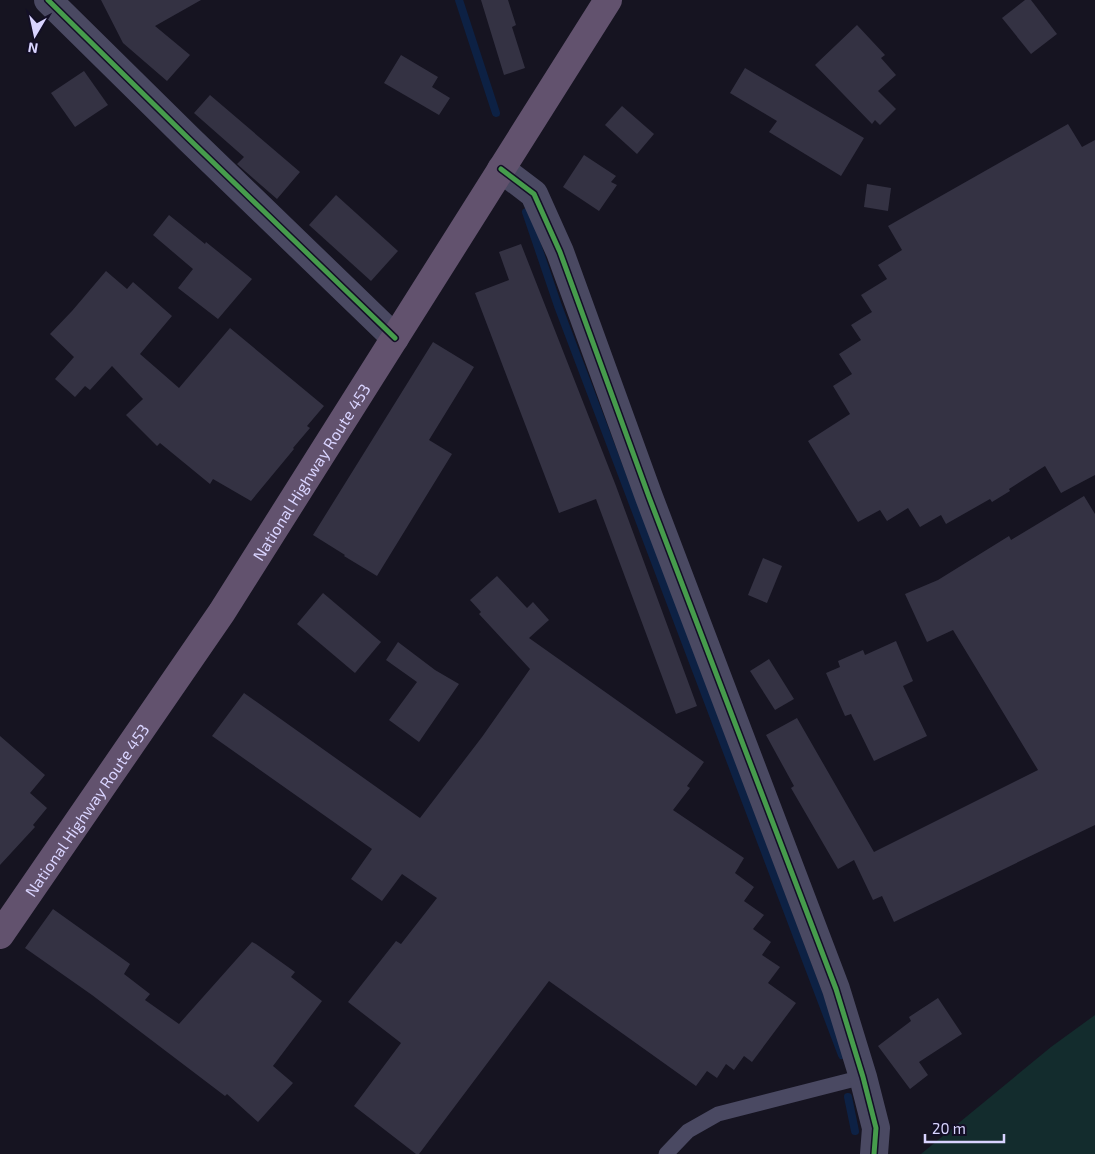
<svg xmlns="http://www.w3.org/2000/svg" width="1095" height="1154" font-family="'Exo 2',sans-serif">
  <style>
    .green { fill: #132c2d }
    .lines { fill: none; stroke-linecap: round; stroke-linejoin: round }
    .stream { stroke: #0d2144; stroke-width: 8 }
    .building { fill: #343243 }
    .service { stroke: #4a4962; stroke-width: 15 }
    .minor { stroke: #4a4962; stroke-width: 28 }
    .trunk { stroke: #62526e; stroke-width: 28 }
    .cycleway-casing { stroke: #130f26; stroke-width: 8 }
    .cycleway { stroke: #469c4c; stroke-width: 5 }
    .labels { text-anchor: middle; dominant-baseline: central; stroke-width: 5; stroke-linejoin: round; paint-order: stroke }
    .street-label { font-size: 16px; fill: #d9d4ff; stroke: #130f26 }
  </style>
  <rect width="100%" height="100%" fill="#161421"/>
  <path class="green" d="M 1095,1015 L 1095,1154 L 921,1154 L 1051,1047 Z"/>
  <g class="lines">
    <g class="stream">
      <path d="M 459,0 L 496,113"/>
      <path d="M 526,212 L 558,306 L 842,1055"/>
      <path d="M 848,1097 L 855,1131"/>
    </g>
  </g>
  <g class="building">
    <path d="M 101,0 L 201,0 L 155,26 L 190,55 L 167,81 L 123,43 Z"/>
    <path d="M 481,0 L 508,0 L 516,25 L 512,27 L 525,68 L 504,75 Z"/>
    <path d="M 1025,0 L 1031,0 L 1057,34 L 1031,54 L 1002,18 Z"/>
    <path d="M 857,25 L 885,55 L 881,58 L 896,75 L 878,91 L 896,109 L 880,125 L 875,120 L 872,124 L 815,65 Z"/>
    <path d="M 401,55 L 438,77 L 432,87 L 450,98 L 439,115 L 384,83 Z"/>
    <path d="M 745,68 L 864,138 L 841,176 L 769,132 L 777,121 L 730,93 Z"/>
    <path d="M 84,71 L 108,105 L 75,127 L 51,93 Z"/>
    <path d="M 210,95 L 300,172 L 277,199 L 237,164 L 244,157 L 194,113 Z"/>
    <path d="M 622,106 L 654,134 L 637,154 L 605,125 Z"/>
    <path d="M 1068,124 L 1082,147 L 1095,140 L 1095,475 L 1061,493 L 1045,466 L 1009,489 L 1010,491 L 992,502 L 990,499 L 946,524 L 941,515 L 920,527 L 908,508 L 887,521 L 880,510 L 858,522 L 808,441 L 850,414 L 833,386 L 852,374 L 839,354 L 861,340 L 851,325 L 872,312 L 861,295 L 887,279 L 878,265 L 902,250 L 888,226 Z"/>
    <path d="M 584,155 L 616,176 L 611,182 L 617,185 L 599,211 L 563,187 Z"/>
    <path d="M 867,184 L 891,188 L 888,211 L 864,207 Z"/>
    <path d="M 336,195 L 398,251 L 371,281 L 309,225 Z"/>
    <path d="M 169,215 L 205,244 L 206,242 L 252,279 L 218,319 L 178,288 L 193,269 L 153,235 Z"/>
    <path d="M 521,244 L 616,486 L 697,706 L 676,714 L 596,499 L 559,513 L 475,293 L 509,280 L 499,252 Z"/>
    <path d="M 106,271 L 127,289 L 133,282 L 172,316 L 140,354 L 179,388 L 230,328 L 324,406 L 307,426 L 310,428 L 293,448 L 294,449 L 251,501 L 213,479 L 210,484 L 160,443 L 157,446 L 126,415 L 143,399 L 112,366 L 90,390 L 85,386 L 75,397 L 55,379 L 74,357 L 50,334 L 72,311 Z"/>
    <path d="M 433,342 L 474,367 L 429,440 L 452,454 L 377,576 L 344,556 L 345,555 L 313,535 Z"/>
    <path d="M 1084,496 L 1095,514 L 1095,825 L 894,922 L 882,896 L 873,900 L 854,860 L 838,869 L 791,788 L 794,786 L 766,735 L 797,718 L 874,852 L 1038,770 L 953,630 L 927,642 L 905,594 L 938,580 L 1009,536 L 1011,540 Z"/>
    <path d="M 763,558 L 782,566 L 767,603 L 748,595 Z"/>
    <path d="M 497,576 L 527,608 L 533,602 L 549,620 L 529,638 L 704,762 L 687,786 L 690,788 L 673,810 L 744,858 L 735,873 L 754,887 L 744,901 L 764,915 L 753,929 L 771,942 L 762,955 L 780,967 L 768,983 L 796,1003 L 752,1062 L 744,1056 L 734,1070 L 726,1064 L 717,1078 L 707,1071 L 696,1086 L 549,981 L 419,1154 L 416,1154 L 354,1106 L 401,1043 L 348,1002 L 396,941 L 401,944 L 437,898 L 402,874 L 382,901 L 351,879 L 372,849 L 212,736 L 244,693 L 420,818 L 482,737 L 530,669 L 479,614 L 481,612 L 470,600 Z"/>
    <path d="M 323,593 L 381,642 L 355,673 L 297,624 Z"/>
    <path d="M 896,641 L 913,681 L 903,686 L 927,736 L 874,761 L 851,714 L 845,716 L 826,673 L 840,667 L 838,661 L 863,650 L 865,655 Z"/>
    <path d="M 398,642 L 435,670 L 459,684 L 419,742 L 389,720 L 417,682 L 386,660 Z"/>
    <path d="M 769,659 L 794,699 L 775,710 L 750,671 Z"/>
    <path d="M 0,736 L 45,775 L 30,793 L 47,808 L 33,825 L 35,827 L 0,865 Z"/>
    <path d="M 53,909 L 130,964 L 124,974 L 150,994 L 145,1000 L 179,1024 L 252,942 L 256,944 L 295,972 L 291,977 L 322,1001 L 273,1066 L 293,1083 L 258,1122 L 227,1094 L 225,1096 L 92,995 L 25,948 Z"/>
    <path d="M 938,998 L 962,1034 L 919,1062 L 928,1075 L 910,1089 L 878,1046 L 911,1021 L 909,1017 Z"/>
  </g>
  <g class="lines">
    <path class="service" d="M 666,1154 L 688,1131 L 718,1114 L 863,1077"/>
    <g class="minor">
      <path d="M 48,0 L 189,139 L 395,338"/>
      <path d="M 501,169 L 534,194 L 560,252 L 649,497 L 836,989 L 863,1077 L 876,1128 L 874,1154"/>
    </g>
    <path class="trunk" id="s1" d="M 0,935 L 222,612 L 608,0"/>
    <g class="cycleway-casing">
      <g id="cycleway">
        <path d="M 48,0 L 189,139 L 395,338"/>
        <path d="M 501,169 L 534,194 L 560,252 L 649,497 L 836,989 L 863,1077 L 876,1128 L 874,1154"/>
      </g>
    </g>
    <use href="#cycleway" class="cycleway"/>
  </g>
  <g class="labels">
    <g class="street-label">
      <text stroke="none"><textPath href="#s1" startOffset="558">National Highway Route 453</textPath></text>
      <text stroke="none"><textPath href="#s1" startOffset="152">National Highway Route 453</textPath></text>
    </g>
  </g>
  <g transform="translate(35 35) rotate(189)" stroke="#130f26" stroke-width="4" paint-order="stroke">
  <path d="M0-4L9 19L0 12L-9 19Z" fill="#d9d4ff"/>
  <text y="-8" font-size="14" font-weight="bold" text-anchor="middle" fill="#d9d4ff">N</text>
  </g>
  <path d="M925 1134v8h79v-8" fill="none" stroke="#d9d4ff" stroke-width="2.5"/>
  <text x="932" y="1134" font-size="15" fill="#d9d4ff" stroke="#130f26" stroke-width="4" paint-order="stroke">20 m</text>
</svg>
